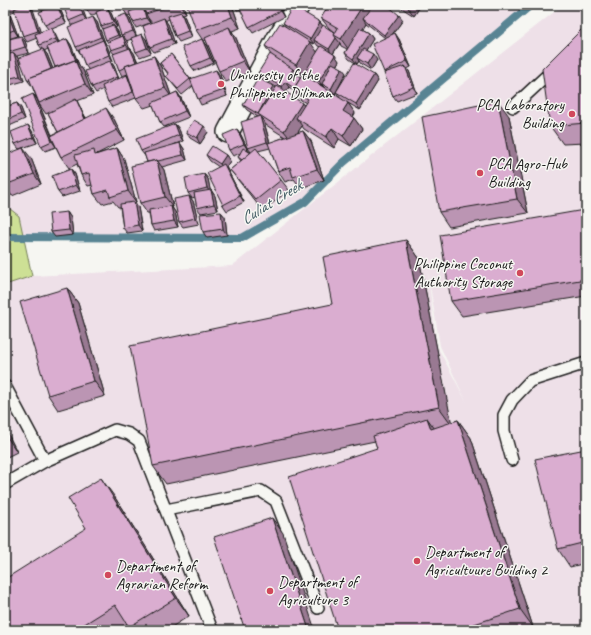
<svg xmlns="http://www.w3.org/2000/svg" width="591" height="635" font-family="Caveat,sans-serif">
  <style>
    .built { fill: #eee0e8; fill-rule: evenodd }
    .green { fill: #cde095; stroke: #747e58 }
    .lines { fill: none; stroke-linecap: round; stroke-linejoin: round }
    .stream { stroke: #598493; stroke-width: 8 }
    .service-casing { stroke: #1c1c1c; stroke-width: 14 }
    .minor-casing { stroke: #1c1c1c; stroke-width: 24 }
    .service { stroke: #f6f6f2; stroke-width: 11 }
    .minor { stroke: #f6f6f2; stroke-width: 21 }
    .wall { fill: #bb95b3; stroke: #1c1c1c; fill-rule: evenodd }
    .shaded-wall { fill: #997992; stroke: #1c1c1c }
    .building { fill: #daadd0; stroke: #1c1c1c }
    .poi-dot { fill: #d1495b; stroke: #f6f6f2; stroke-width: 1.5 }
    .labels { text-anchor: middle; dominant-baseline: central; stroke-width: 3; stroke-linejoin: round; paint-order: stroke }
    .poi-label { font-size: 16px; fill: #1c1c1c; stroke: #f6f6f2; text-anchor: start }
    .water-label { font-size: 17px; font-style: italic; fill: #405962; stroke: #f6f6f2 }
  </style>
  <rect width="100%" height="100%" fill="#f6f6f2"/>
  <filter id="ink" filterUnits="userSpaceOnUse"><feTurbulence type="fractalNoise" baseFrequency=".025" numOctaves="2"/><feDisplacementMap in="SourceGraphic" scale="8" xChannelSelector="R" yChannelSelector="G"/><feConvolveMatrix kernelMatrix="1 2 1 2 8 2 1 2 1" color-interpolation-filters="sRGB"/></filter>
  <g filter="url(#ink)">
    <g class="built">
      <path d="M 5,5 L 531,5 L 343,163 L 305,202 L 242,238 L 5,237 Z"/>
      <path d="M 563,5 L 586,5 L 586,630 L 5,630 L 5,283 L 32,276 L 232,266 ZM 427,268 L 440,346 L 466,401 L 437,346 Z"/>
    </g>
    <path class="green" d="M 5,205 L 19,216 L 32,276 L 5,285 Z"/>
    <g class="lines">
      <path class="stream" d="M 5,237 L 242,238 L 305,202 L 343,163 L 531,5"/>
      <g class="service-casing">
        <g id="service">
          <path d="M 513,107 L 554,69"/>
          <path d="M 5,386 L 45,461 L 5,484"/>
          <path d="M 512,460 L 504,431 L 504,415 L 512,400 L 530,381 L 586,363"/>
          <path d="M 45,461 L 115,430 L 129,434 L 139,441 L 212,630"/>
          <path d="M 166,510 L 261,491 L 276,501 L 318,608"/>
        </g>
      </g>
      <g class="minor-casing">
        <path id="minor" d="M 228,132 L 278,38 L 299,5"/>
      </g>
      <use href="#service" class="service"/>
      <use href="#minor" class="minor"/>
    </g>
    <g class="wall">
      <path d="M 5,5 L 37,5 L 37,6 L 32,8 L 40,32 L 48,29 L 45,25 L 57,5 L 61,11 L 66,23 L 52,29 L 55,34 L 59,42 L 67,39 L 71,45 L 79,65 L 83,70 L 93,95 L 77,101 L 79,105 L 86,118 L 114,119 L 124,140 L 97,154 L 117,148 L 124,159 L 136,202 L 135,202 L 138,207 L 142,231 L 127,233 L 123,228 L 120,207 L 118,207 L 113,201 L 102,204 L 94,194 L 92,185 L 88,186 L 81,175 L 77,164 L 69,168 L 61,157 L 56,147 L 45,151 L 41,146 L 33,94 L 37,99 L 32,86 L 28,81 L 42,49 L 39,45 L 37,38 L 27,42 L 23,36 L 15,11 L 9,13 L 11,17 L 18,36 L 5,40 L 5,12 L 6,11 L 5,10 ZM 48,49 L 55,67 L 53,69 L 47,54 L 44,51 ZM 39,104 L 46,114 L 48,113 L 58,132 L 52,135 Z"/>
      <path d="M 81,5 L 86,19 L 97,22 L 105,43 L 107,46 L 113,61 L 111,62 L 114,66 L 119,79 L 130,79 L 128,74 L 122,76 L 119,70 L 114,54 L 111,50 L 110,45 L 106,40 L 103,29 L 101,26 L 97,13 L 91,16 L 87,10 L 85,5 L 112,5 L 113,7 L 108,9 L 111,13 L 117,27 L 115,28 L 117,30 L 120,37 L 122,36 L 121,35 L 126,14 L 130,19 L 136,36 L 146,39 L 151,53 L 140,57 L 136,52 L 132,39 L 126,41 L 129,48 L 130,48 L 134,53 L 138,62 L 154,56 L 161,67 L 171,95 L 177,92 L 181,98 L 189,117 L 164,127 L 160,122 L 153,105 L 144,108 L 136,98 L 112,107 L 108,102 L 104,89 L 96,93 L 92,87 L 88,69 L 85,65 L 80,52 L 80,53 L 76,47 L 72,25 L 69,21 Z"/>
      <path d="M 120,5 L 183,5 L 186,13 L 183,14 L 185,18 L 192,37 L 179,42 L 175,36 L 169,19 L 165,21 L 168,24 L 175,44 L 154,52 L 150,47 L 152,23 L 148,18 L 150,23 L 136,28 L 133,22 L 130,15 L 128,16 Z"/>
      <path d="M 232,5 L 240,28 L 232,31 L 236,38 L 250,72 L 226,82 L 219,71 L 206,40 L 204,41 L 206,44 L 214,63 L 195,71 L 191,66 L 202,39 L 196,30 Z"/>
      <path d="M 234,5 L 278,5 L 284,17 L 253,33 L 249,27 L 241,9 L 237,10 Z"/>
      <path d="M 397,5 L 421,5 L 414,16 Z"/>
      <path d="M 321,18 L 403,20 L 392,35 L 399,39 L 411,67 L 407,69 L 409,71 L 417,93 L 397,101 L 393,96 L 384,72 L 385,38 L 366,23 L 362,29 L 369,33 L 373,39 L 366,50 L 377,60 L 371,70 L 361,64 L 359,61 L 357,64 L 349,59 L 345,53 L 347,49 L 341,46 L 340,43 L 333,54 L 339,61 L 337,65 L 346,73 L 335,94 L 340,98 L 336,92 L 374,75 L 378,81 L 360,110 L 348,103 L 355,113 L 353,117 L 362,129 L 351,146 L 339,139 L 334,148 L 304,129 L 302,126 L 297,133 L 303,131 L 311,141 L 324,180 L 301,188 L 294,179 L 285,182 L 278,171 L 270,148 L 258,151 L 281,180 L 289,190 L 263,211 L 238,180 L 230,170 L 241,161 L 238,157 L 241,153 L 233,156 L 229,150 L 237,129 L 241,135 L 248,150 L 247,150 L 251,152 L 248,148 L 258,117 L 247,110 L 243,105 L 275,88 L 276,87 L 262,78 L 258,73 L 271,55 L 265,46 L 286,27 L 283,23 L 320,22 L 323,26 L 335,33 L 329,28 ZM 306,40 L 314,44 L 315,42 L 318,46 L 321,47 L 317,52 ZM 294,70 L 302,75 L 301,78 L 297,75 L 297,74 ZM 305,73 L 309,78 L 323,86 L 325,88 L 304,75 ZM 289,87 L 294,91 L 301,100 L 306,103 L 304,105 L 286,92 ZM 262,119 L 266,125 L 285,137 L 270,143 L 264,122 Z"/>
      <path d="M 586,27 L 586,143 L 563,144 L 550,126 Z"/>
      <path d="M 5,40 L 25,41 L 29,53 L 17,56 L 18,58 L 24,81 L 10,85 L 6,79 L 5,74 Z"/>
      <path d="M 171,54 L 191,80 L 220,75 L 227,96 L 201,105 L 198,99 L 193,86 L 182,95 L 166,76 L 168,74 L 160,63 Z"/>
      <path d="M 17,103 L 21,108 L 25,119 L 5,128 L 5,107 Z"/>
      <path d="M 509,116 L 528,213 L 449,227 L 439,212 Z"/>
      <path d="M 175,124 L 179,129 L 183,141 L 173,145 L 180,143 L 184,149 L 187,160 L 162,167 L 164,170 L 173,207 L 172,207 L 175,212 L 178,227 L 154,231 L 151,225 L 149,213 L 147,213 L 140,203 L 147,162 L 145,156 L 141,151 Z"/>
      <path d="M 28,125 L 32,131 L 37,143 L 19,149 L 15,144 Z"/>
      <path d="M 186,132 L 208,132 L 200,144 L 190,138 Z"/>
      <path d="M 5,155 L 31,158 L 41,184 L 12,196 L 5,186 Z"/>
      <path d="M 206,155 L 226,155 L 230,161 L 226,167 L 244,202 L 227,211 L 223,205 L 219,167 L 210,161 Z"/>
      <path d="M 71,169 L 75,174 L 80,191 L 62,197 L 58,192 Z"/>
      <path d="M 204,174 L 208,179 L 210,190 L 211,190 L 215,196 L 218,210 L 201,213 L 197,208 L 195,197 L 192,198 L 188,193 Z"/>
      <path d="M 189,196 L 193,201 L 199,224 L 183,227 L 179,222 Z"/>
      <path d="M 584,210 L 586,214 L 586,296 L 462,316 L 451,301 Z"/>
      <path d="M 67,212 L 71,218 L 73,235 L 55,237 L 51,232 Z"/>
      <path d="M 221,212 L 225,217 L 227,235 L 207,238 L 203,232 Z"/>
      <path d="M 406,240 L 419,258 L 451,422 L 458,420 L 471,438 L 533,627 L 524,630 L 338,630 L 377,448 L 375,441 L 166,484 L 153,466 Z"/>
      <path d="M 67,288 L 78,303 L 105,396 L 58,410 L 48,395 Z"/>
      <path d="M 5,428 L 17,452 L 5,458 Z"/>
      <path d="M 586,449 L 586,563 L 570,567 L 558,549 Z"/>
      <path d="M 114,496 L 189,616 L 167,630 L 131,630 L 127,624 L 117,630 L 5,630 L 86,528 Z"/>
    </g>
    <g class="shaded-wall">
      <path d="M 30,5 L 31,5 L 33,9 L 42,37 L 38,31 Z"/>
      <path d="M 57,5 L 61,11 L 66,23 L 62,17 Z"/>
      <path d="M 79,5 L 81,5 L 87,21 L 83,15 Z"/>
      <path d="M 180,5 L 183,5 L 186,13 Z"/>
      <path d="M 228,5 L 232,5 L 240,28 L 232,17 Z"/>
      <path d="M 277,5 L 278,5 L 284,17 L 280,11 Z"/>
      <path d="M 363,5 L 377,5 L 363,18 L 366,23 L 349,50 L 341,39 Z"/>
      <path d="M 406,5 L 421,5 L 414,16 Z"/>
      <path d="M 107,7 L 111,13 L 117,27 L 113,22 Z"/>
      <path d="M 143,7 L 147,13 L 146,14 L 148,18 L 150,23 L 146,18 Z"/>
      <path d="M 7,11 L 11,17 L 18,36 L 14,30 Z"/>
      <path d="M 181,12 L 185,18 L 192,37 L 188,31 Z"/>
      <path d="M 126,14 L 130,19 L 137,37 L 133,31 Z"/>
      <path d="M 399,15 L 403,20 L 388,40 L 384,35 Z"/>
      <path d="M 93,17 L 97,22 L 105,43 L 101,37 Z"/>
      <path d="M 164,18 L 168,24 L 175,44 L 171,39 Z"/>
      <path d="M 320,22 L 324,28 L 314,40 L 315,42 L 314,44 L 310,39 Z"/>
      <path d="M 113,25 L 117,30 L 122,41 L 118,35 Z"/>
      <path d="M 229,27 L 236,38 L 250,72 L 243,61 Z"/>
      <path d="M 51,28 L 55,34 L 59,44 L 55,39 Z"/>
      <path d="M 369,33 L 373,39 L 360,60 L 357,58 L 359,61 L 357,64 L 353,59 Z"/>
      <path d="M 395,33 L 399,39 L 411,67 L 407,61 Z"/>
      <path d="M 142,34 L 146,39 L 151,53 L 147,48 Z"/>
      <path d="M 21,36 L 25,41 L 29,53 L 25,47 Z"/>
      <path d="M 123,36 L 127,41 L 130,50 L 126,45 Z"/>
      <path d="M 336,38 L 340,43 L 332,55 L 329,49 Z"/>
      <path d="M 67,39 L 71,45 L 79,65 L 83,70 L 93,95 L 85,84 Z"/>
      <path d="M 202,39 L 206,44 L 214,63 L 210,58 Z"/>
      <path d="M 103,40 L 107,46 L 113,61 L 109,55 Z"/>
      <path d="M 310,42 L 318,53 L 303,76 L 296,65 Z"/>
      <path d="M 130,48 L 134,53 L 140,69 L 136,63 Z"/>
      <path d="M 43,49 L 47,54 L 56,77 L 52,71 Z"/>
      <path d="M 14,53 L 18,58 L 24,81 L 20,76 Z"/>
      <path d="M 373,54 L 377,60 L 371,70 L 367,64 Z"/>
      <path d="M 335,55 L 339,61 L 324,85 L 322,84 L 323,87 L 319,81 Z"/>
      <path d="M 154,56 L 161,67 L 172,98 L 165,88 Z"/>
      <path d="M 110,61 L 114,66 L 120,82 L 117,77 Z"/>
      <path d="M 405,66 L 409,71 L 417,93 L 413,87 Z"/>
      <path d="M 342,68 L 346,73 L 335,94 L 331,89 Z"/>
      <path d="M 293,69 L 297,74 L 295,77 L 291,72 Z"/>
      <path d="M 216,70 L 220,75 L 227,96 L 224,90 Z"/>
      <path d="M 127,75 L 131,81 L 137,98 L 133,92 Z"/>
      <path d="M 374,75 L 378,81 L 360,110 L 356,104 Z"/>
      <path d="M 285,82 L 289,87 L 285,93 L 282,87 Z"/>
      <path d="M 273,86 L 277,92 L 258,114 Z"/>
      <path d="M 177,92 L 181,98 L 189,117 L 185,111 Z"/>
      <path d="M 33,94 L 37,99 L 56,147 L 52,141 Z"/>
      <path d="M 76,99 L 79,105 L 90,126 L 86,120 Z"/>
      <path d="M 498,101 L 509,116 L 528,213 L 517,199 Z"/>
      <path d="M 17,103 L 21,108 L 25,119 L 21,114 Z"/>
      <path d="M 302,103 L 310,113 L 296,118 L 302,126 L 292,141 L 284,131 Z"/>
      <path d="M 348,103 L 355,113 L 350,122 L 343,111 Z"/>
      <path d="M 106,108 L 114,119 L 124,140 L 117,130 Z"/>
      <path d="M 260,116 L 264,122 L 271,148 L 267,142 Z"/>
      <path d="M 354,118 L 362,129 L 351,146 L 343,136 Z"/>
      <path d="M 175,124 L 179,129 L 183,141 L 179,135 Z"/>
      <path d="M 28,125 L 32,131 L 37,143 L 33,137 Z"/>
      <path d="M 204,126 L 208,132 L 200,144 L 197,138 Z"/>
      <path d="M 332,128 L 339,139 L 334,148 L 326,137 Z"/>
      <path d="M 237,129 L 241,135 L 248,150 L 244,144 Z"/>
      <path d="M 303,131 L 311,141 L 324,180 L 317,169 Z"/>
      <path d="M 180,143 L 184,149 L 187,160 L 183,155 Z"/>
      <path d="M 23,148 L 31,158 L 41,184 L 34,174 Z"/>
      <path d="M 117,148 L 124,159 L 136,202 L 128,191 Z"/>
      <path d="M 226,155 L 230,161 L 226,167 L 244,202 L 220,164 Z"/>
      <path d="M 157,160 L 164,170 L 173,207 L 165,197 Z"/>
      <path d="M 71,169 L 75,174 L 80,191 L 76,185 Z"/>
      <path d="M 204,174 L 208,179 L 211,194 L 207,188 Z"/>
      <path d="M 211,190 L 215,196 L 218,210 L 214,204 Z"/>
      <path d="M 189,196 L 193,201 L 199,224 L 195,218 Z"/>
      <path d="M 134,202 L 138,207 L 142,231 L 138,225 Z"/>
      <path d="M 171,206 L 175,212 L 178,227 L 174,221 Z"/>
      <path d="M 584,210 L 586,214 L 586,232 Z"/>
      <path d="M 67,212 L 71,218 L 73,235 L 69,230 Z"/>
      <path d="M 221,212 L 225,217 L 227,235 L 223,229 Z"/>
      <path d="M 406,240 L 419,258 L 452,425 L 439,407 Z"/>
      <path d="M 67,288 L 78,303 L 105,396 L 94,381 Z"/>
      <path d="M 427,418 L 440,436 L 431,429 Z"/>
      <path d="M 458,420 L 471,438 L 533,627 L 520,609 Z"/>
      <path d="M 5,428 L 17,452 L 5,434 Z"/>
      <path d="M 101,478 L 114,496 L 189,616 L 176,598 Z"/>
      <path d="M 272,518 L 283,533 L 315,630 L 309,630 Z"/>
    </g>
    <g class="building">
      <path d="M 24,5 L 30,5 L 38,31 L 23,36 L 14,9 Z"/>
      <path d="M 57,5 L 62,17 L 45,25 L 39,12 Z"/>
      <path d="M 63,5 L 79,5 L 83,15 L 69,21 Z"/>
      <path d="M 85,5 L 99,5 L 87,10 Z"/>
      <path d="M 142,5 L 171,5 L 146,14 Z"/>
      <path d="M 187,5 L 228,5 L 232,17 L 196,30 Z"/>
      <path d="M 248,5 L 277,5 L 280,11 L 249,27 L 240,9 Z"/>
      <path d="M 329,5 L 363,5 L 341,39 L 334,35 L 338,28 L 321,18 Z"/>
      <path d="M 373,5 L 387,5 L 399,15 L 384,35 L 363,18 Z"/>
      <path d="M 293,6 L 320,22 L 310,39 L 283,23 Z"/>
      <path d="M 107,7 L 113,22 L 101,26 L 96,12 Z"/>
      <path d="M 143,7 L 146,18 L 133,22 L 129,12 Z"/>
      <path d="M 7,11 L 14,30 L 5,33 L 5,12 Z"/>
      <path d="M 181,12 L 188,31 L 175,36 L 168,16 Z"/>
      <path d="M 126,14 L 133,31 L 121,35 L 115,18 Z"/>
      <path d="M 93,17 L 101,37 L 76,47 L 68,27 Z"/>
      <path d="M 164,18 L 171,39 L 150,47 L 143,26 Z"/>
      <path d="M 280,23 L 310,42 L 296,65 L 265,46 Z"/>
      <path d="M 113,25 L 118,35 L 106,40 L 102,29 Z"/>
      <path d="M 323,25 L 335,33 L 334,35 L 336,38 L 329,49 L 314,40 Z"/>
      <path d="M 229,27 L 243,61 L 219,71 L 205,38 Z"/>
      <path d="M 584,27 L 586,27 L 586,123 L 550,126 L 542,69 Z"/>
      <path d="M 51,28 L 55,39 L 39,45 L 35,34 Z"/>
      <path d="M 360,28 L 369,33 L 353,59 L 345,53 Z"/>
      <path d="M 395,33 L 407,61 L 384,72 L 372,44 Z"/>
      <path d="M 142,34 L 147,48 L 136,52 L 131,38 Z"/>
      <path d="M 21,36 L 25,47 L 5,53 L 5,40 Z"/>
      <path d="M 123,36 L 126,45 L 111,50 L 108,42 Z"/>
      <path d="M 67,39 L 77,63 L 75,60 L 55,67 L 47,47 Z"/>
      <path d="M 202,39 L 210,58 L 191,66 L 182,47 Z"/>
      <path d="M 103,40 L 109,55 L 85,65 L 79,50 Z"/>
      <path d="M 321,46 L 335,55 L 319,81 L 305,72 Z"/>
      <path d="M 130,48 L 136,62 L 125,66 L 126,67 L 119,70 L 113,54 Z"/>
      <path d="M 43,49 L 51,69 L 29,78 L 30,80 L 28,81 L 19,58 Z"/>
      <path d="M 363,49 L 373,54 L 367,64 L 357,58 Z"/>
      <path d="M 14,53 L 20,76 L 6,79 L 5,74 L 5,55 Z"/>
      <path d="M 171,54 L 190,79 L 178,89 L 166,76 L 169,74 L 160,63 Z"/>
      <path d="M 270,54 L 293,69 L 291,72 L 301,77 L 294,88 L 285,82 L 282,87 L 258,73 Z"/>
      <path d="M 154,56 L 165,88 L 136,98 L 125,66 Z"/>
      <path d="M 75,60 L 85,84 L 39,103 L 29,78 Z"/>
      <path d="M 110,61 L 117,77 L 92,87 L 85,71 Z"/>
      <path d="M 332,63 L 342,68 L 331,89 L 322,84 Z"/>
      <path d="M 354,63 L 374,75 L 356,104 L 336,92 Z"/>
      <path d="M 405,66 L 413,87 L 393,96 L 384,73 Z"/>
      <path d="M 216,70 L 224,90 L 198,99 L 190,79 Z"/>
      <path d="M 303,74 L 348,103 L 343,111 L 354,118 L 343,136 L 332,128 L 326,137 L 296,118 L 308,99 L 293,90 Z"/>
      <path d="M 127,75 L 133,92 L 108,102 L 102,86 Z"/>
      <path d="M 258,78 L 273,86 L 258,114 L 243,105 Z"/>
      <path d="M 277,86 L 302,103 L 284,131 L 258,114 Z"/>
      <path d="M 177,92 L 185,111 L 160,122 L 152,103 Z"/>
      <path d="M 33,94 L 52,141 L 41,146 L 22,99 Z"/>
      <path d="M 76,99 L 85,119 L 58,132 L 48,113 Z"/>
      <path d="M 498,101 L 517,199 L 439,212 L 422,117 Z"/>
      <path d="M 17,103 L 21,114 L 5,121 L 5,107 Z"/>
      <path d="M 106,108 L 117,130 L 61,157 L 51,136 Z"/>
      <path d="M 260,116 L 267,142 L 248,148 L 241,122 Z"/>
      <path d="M 194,120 L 204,126 L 197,138 L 186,132 Z"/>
      <path d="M 586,123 L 586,140 L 584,140 Z"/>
      <path d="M 175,124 L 179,135 L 141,151 L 136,139 Z"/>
      <path d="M 28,125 L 33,137 L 15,144 L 11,132 Z"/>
      <path d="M 237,129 L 244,144 L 229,150 L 223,135 Z"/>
      <path d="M 303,131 L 317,169 L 293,177 L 290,167 L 278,171 L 268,143 Z"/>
      <path d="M 180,143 L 183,155 L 158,161 L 157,160 L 147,162 L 144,153 Z"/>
      <path d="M 212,146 L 226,155 L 220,164 L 206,155 Z"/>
      <path d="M 23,148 L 34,174 L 5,185 L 5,155 Z"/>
      <path d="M 117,148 L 128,191 L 110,197 L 108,190 L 94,194 L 89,173 L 81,175 L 75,155 L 94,150 L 95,155 Z"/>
      <path d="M 243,148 L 251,153 L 242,160 L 238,157 Z"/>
      <path d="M 256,148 L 281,180 L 256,200 L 230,170 Z"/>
      <path d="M 157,160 L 165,197 L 140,203 L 131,166 Z"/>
      <path d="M 224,164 L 240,196 L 223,205 L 207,173 Z"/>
      <path d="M 71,169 L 76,185 L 58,192 L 52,176 Z"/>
      <path d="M 204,174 L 207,188 L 188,193 L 185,178 Z"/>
      <path d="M 211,190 L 214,204 L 197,208 L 194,193 Z"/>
      <path d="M 189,196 L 195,218 L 179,222 L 174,199 Z"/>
      <path d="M 134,202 L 138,225 L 123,228 L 120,204 Z"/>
      <path d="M 171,206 L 174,221 L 151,225 L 149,210 Z"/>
      <path d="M 584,210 L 586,232 L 586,279 L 451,301 L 440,235 Z"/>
      <path d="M 67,212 L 69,230 L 51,232 L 49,214 Z"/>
      <path d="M 221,212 L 223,229 L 203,232 L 200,214 Z"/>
      <path d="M 406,240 L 439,407 L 153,466 L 130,346 L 332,304 L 323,257 Z"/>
      <path d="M 67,288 L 94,381 L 48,395 L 20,302 Z"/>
      <path d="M 427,418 L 431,429 L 458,420 L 520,609 L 456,630 L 338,630 L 289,477 L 377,448 L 373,436 Z"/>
      <path d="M 586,449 L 586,542 L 558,549 L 535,459 Z"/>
      <path d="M 101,478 L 176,598 L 129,627 L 115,605 L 75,630 L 5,630 L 5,579 L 86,528 L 68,498 Z"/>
      <path d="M 272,518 L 309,630 L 245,630 L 214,537 Z"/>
    </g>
  </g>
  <g class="poi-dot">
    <circle cx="221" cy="84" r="4"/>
    <circle cx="572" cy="114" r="4"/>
    <circle cx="480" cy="173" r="4"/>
    <circle cx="520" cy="273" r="4"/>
    <circle cx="417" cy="561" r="4"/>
    <circle cx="108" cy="575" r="4"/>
    <circle cx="270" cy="591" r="4"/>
  </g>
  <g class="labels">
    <g class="poi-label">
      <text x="229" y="75">University of the<tspan x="229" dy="18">Philippines Diliman</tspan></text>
      <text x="564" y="105" text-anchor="end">PCA Laboratory<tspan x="564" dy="18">Building</tspan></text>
      <text x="488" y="164">PCA Agro-Hub<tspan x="488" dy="18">Building</tspan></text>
      <text x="512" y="264" text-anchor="end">Philippine Coconut<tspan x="512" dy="18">Authority Storage</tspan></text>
      <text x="425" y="552">Department of<tspan x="425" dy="18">Agricultuure Building 2</tspan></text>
      <text x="116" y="566">Department of<tspan x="116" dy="18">Agrarian Reform</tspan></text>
      <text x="278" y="582">Department of<tspan x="278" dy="18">Agriculture 3</tspan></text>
    </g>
    <g class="water-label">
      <text transform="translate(271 202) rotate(-32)">Culiat Creek</text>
    </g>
  </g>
  <rect width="591" height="635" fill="none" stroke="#f6f6f2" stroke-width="20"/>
  <rect x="10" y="10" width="571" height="615" fill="none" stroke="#1c1c1c" stroke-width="1.5" filter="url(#ink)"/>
</svg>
